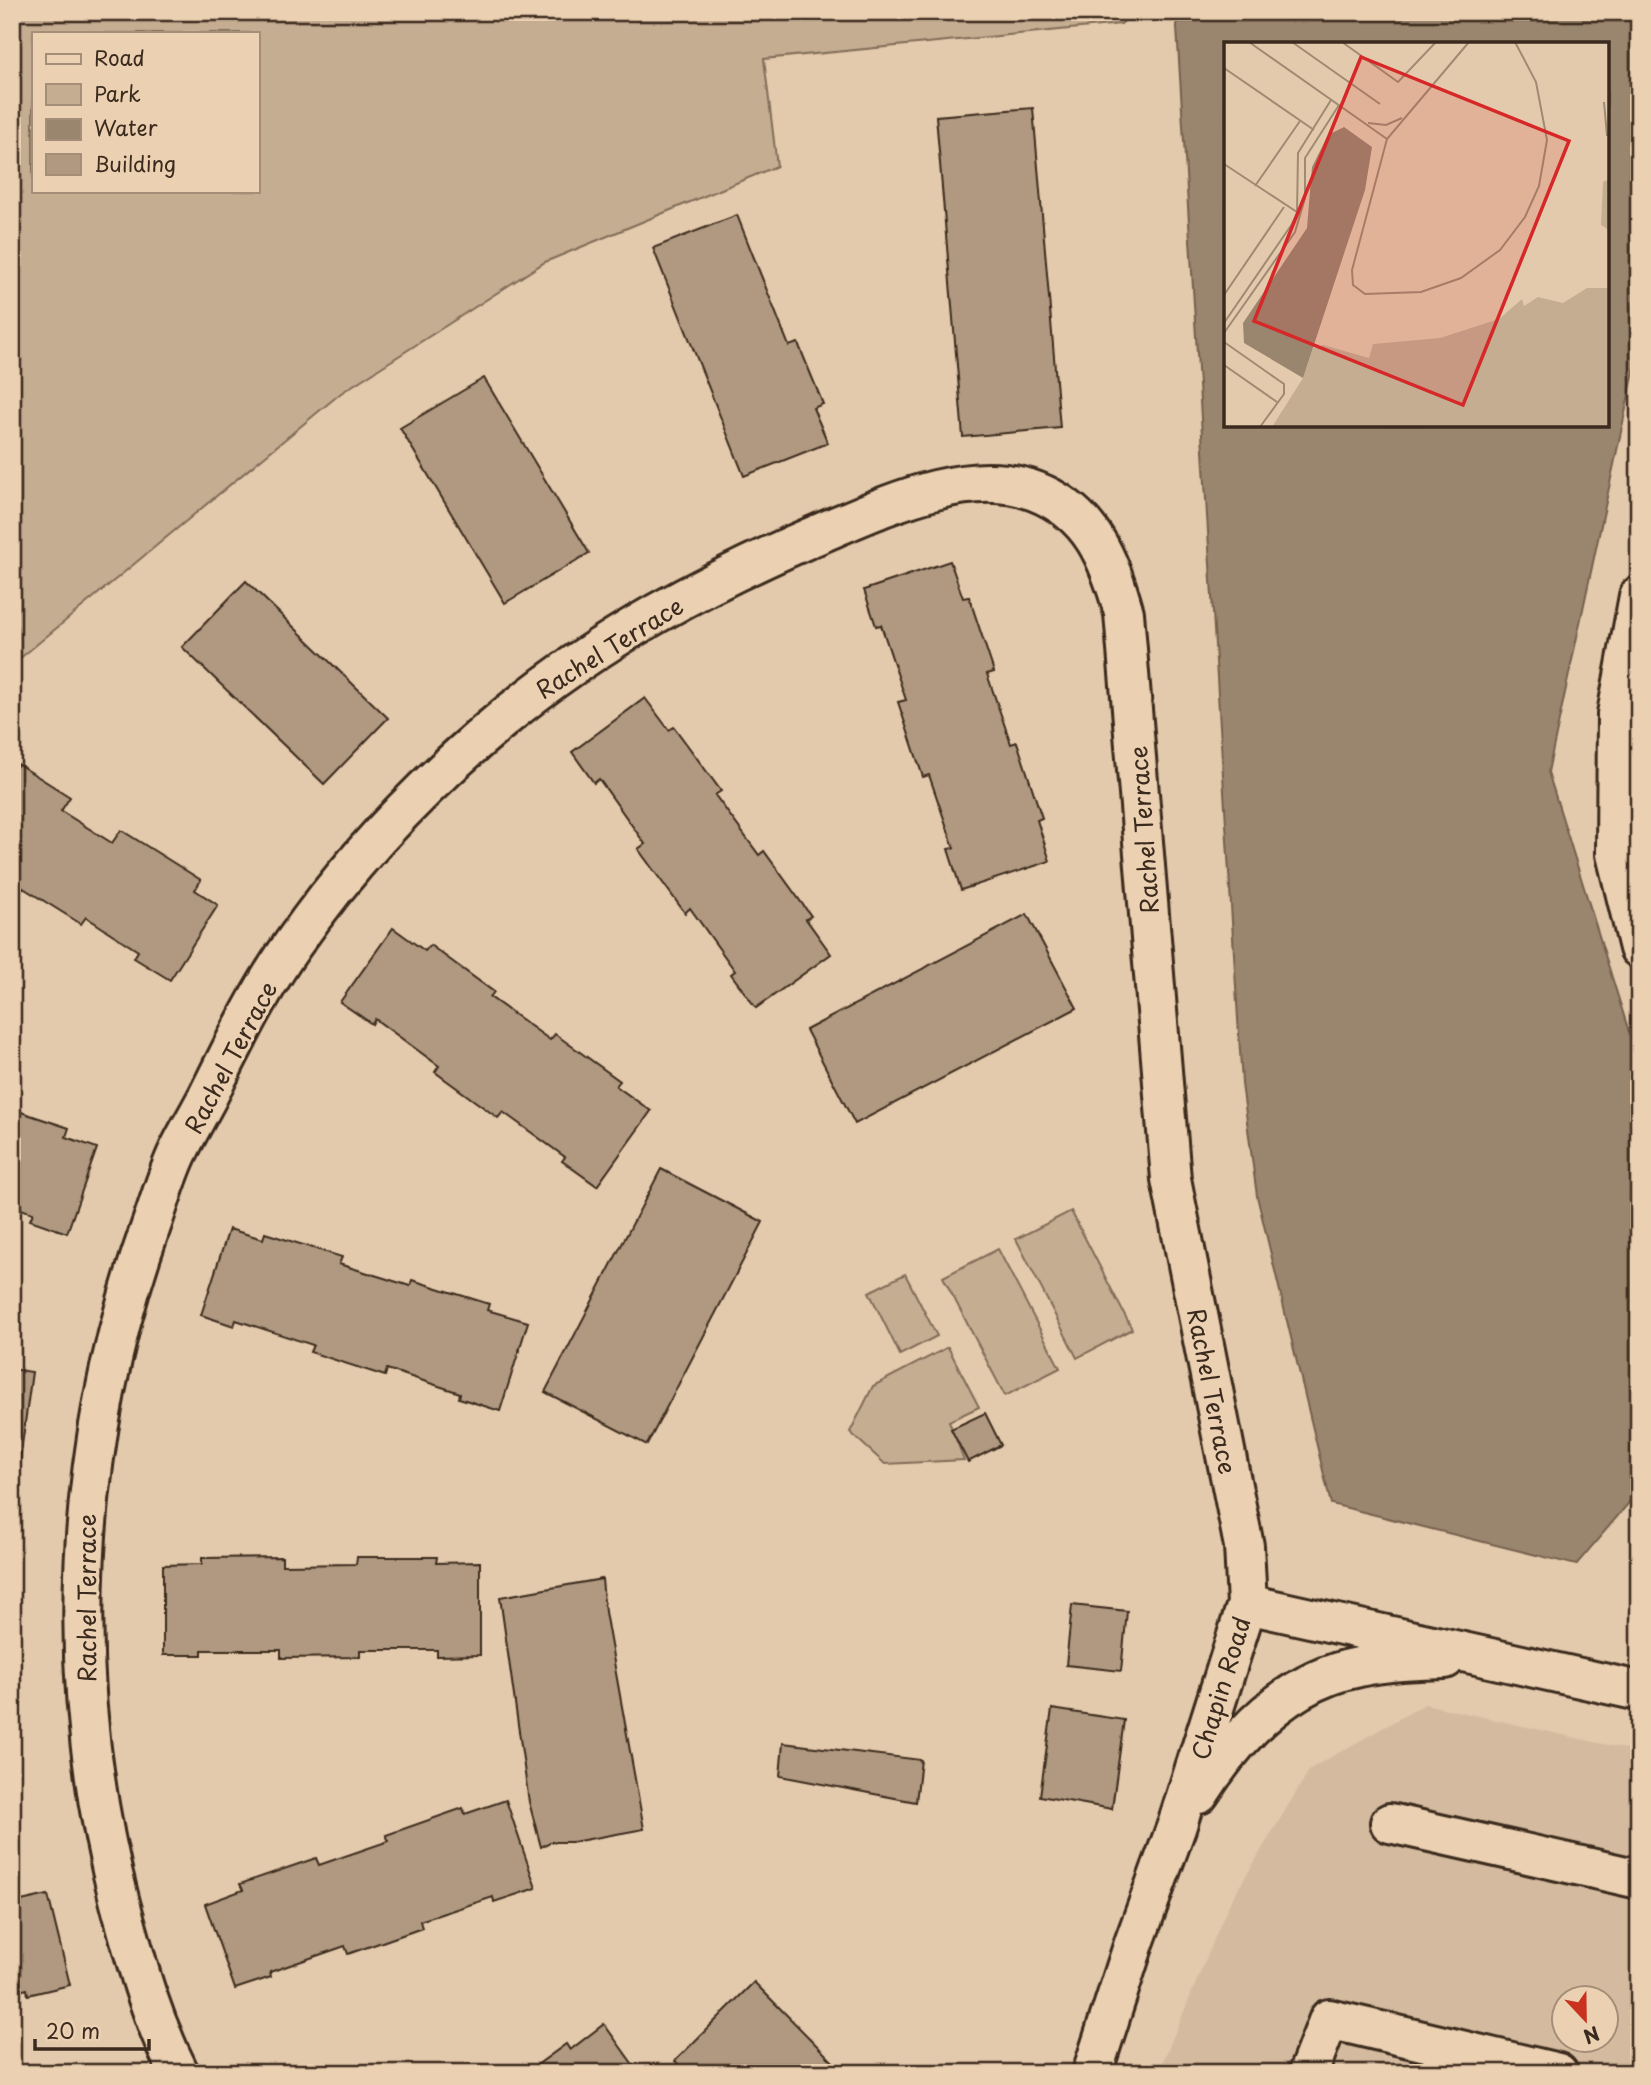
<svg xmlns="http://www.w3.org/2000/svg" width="1651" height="2085" font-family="'Playpen Sans',sans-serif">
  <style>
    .built { fill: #d4bb9f; fill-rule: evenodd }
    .green { fill: #c5ad92; stroke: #806c58; stroke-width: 2; fill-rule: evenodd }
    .water { fill: #9a856e; stroke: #74614e; stroke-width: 2; fill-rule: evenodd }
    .building { fill: #b09980; stroke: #3b2a1e; stroke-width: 2 }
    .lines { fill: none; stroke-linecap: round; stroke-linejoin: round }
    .minor-casing { stroke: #3b2a1e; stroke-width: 44 }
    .minor { stroke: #ebd1b2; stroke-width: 38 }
    .labels { text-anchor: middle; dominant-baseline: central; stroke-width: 6; stroke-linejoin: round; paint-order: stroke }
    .street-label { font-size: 24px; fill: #3b2a1e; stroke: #ebd1b2 }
    .inset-road { fill: none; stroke: #a08a73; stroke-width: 2 }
    .view { fill: #d62828; fill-opacity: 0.15; stroke: #d62828; stroke-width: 3.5 }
    .inset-edge { fill: none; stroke: #3b2a1e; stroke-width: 3.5 }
  </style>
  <rect width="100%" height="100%" fill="#e4caac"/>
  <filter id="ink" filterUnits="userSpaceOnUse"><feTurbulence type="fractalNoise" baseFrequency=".0143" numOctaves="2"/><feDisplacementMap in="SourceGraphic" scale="14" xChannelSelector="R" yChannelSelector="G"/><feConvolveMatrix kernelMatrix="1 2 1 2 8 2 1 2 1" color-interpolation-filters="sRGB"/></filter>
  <g filter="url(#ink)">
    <path class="built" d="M 1425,1704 L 1639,1752 L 1639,2073 L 1158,2073 L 1229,1904 L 1310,1769 ZM 1564,1997 L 1606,1997 L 1606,2039 L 1564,2039 Z"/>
    <g class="green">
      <path d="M 12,12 L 1134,12 L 1121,24 L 764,59 L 777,166 L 545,262 L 341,393 L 12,665 ZM 33,33 L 257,33 L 257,191 L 33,191 Z"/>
      <path d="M 1071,1211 L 1132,1329 L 1077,1358 L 1016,1239 Z"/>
      <path d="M 998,1249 L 1060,1368 L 1005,1396 L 943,1277 Z"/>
      <path d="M 905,1274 L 937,1336 L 900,1355 L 869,1292 Z"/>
      <path d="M 948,1347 L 979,1407 L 949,1421 L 964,1460 L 885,1464 L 850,1432 L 873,1386 Z"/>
    </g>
    <path class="water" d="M 1176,12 L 1639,12 L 1639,348 L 1548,772 L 1639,1064 L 1639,1491 L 1576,1565 L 1331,1504 L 1257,1196 L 1242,1084 ZM 1226,44 L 1607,44 L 1607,425 L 1226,425 Z"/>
    <g class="building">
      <path d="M 1033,108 L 1060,428 L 963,437 L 936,116 Z"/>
      <path d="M 737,215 L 789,346 L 798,343 L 823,404 L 813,408 L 828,443 L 744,476 L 653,248 Z"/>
      <path d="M 484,378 L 589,553 L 505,603 L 400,428 Z"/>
      <path d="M 950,561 L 963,598 L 969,597 L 994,672 L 987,674 L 1011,744 L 1017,742 L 1042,818 L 1037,820 L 1050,861 L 961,890 L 948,849 L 954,848 L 929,775 L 923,777 L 898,702 L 906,700 L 881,625 L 876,626 L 864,590 Z"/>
      <path d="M 246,581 L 388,718 L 324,784 L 182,647 Z"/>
      <path d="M 645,698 L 669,730 L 674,727 L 721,791 L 715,795 L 759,855 L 764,851 L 811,916 L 806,919 L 831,954 L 756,1008 L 731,974 L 735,971 L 690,908 L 685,913 L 638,849 L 645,844 L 599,779 L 594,783 L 572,752 Z"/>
      <path d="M 18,764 L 70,797 L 61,811 L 112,843 L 121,830 L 201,880 L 195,890 L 218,905 L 170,980 L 134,958 L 138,951 L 86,917 L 81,924 L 12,881 L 12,773 Z"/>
      <path d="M 1027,914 L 1077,1008 L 855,1124 L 806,1030 Z"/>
      <path d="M 393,928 L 425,951 L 430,945 L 494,992 L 490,997 L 550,1040 L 555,1034 L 620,1081 L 616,1086 L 651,1111 L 597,1186 L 562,1161 L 565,1157 L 503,1112 L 498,1118 L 435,1072 L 439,1066 L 375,1019 L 372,1024 L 340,1002 Z"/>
      <path d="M 12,1109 L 69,1128 L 66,1137 L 97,1148 L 67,1233 L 30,1220 L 33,1213 L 12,1206 Z"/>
      <path d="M 661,1169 L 763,1222 L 647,1445 L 545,1392 Z"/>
      <path d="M 229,1229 L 263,1239 L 265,1233 L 342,1257 L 339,1264 L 410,1286 L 412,1280 L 489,1304 L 487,1310 L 528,1322 L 500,1411 L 459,1398 L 460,1393 L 387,1369 L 385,1376 L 310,1352 L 313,1345 L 236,1320 L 234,1326 L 201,1315 Z"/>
      <path d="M 12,1369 L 32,1372 L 19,1467 L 12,1466 Z"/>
      <path d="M 985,1413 L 1001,1445 L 968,1462 L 951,1429 Z"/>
      <path d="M 282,1557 L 282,1565 L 356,1564 L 357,1557 L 437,1557 L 436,1563 L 480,1562 L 480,1655 L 437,1656 L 437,1650 L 360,1650 L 360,1657 L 281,1658 L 281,1650 L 202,1650 L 202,1655 L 163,1655 L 163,1565 L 202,1564 L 202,1558 Z"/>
      <path d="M 602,1579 L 605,1612 L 644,1829 L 573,1842 L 550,1842 L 541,1847 L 529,1802 L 500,1597 Z"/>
      <path d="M 1072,1605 L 1127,1611 L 1121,1671 L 1066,1665 Z"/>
      <path d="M 12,1647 L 18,1739 L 12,1739 Z"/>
      <path d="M 1052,1709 L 1124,1720 L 1112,1809 L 1040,1796 Z"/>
      <path d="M 783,1743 L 921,1760 L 916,1802 L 780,1776 Z"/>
      <path d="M 506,1800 L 536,1888 L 494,1902 L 493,1897 L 420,1921 L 422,1928 L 348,1954 L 345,1946 L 270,1972 L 271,1977 L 235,1989 L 205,1904 L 243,1890 L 240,1884 L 316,1858 L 319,1865 L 389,1841 L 386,1835 L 463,1808 L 465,1814 Z"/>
      <path d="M 48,1895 L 70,1985 L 28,1995 L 27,1989 L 12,1993 L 12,1903 Z"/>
      <path d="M 754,1982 L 838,2067 L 844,2073 L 687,2073 L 675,2061 Z"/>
      <path d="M 604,2024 L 639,2073 L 526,2073 L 566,2044 L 570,2050 Z"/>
    </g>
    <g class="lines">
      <g class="minor-casing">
        <g id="minor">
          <path d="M 1639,596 L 1617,714 L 1616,854 L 1639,948"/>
          <path d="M 1247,1604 L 1639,1691"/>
          <path d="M 1199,1794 C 1236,1736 1288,1680 1359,1667 C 1387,1661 1416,1660 1445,1659"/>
          <path d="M 1390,1823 L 1639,1879"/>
          <path d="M 179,2073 C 150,2015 137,1965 120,1903 C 62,1679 73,1443 151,1226 C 160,1201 167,1175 178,1152 C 188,1131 200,1112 210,1092 C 235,1042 260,990 293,944 C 350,862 422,786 499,722 C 597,639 712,579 830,529 C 889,504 971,466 1035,491 C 1092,513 1109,559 1124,613 L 1171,1179 L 1244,1546 L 1247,1604 L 1176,1828 L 1134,1943 L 1092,2073"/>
          <path d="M 1308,2073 L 1329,2019 L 1558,2073"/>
        </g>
      </g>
      <use href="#minor" class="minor"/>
    </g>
  </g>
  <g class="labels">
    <g class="street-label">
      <text transform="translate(609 647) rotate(-32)">Rachel Terrace</text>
      <text transform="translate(1143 830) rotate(-94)">Rachel Terrace</text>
      <text transform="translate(230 1057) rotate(-62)">Rachel Terrace</text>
      <text transform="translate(1213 1391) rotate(79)">Rachel Terrace</text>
      <text transform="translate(86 1598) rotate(-90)">Rachel Terrace</text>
      <text transform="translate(1220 1688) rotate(-73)">Chapin Road</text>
    </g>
  </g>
  <g transform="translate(1224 42)">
    <rect width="385" height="385" fill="#e4caac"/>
    <path d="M 385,137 L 385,188 L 377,183 L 379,140 ZM 363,246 L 385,246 L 385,385 L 48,385 L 79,336 L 89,306 L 99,303 L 145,316 L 149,302 L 216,296 L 275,277 L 298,257 L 300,264 L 314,255 L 339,261 Z" fill="#c5ad92"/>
    <path d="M 120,85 L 148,105 L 141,148 L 79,336 L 20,301 L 19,281 L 83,186 L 88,125 L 104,93 Z" fill="#9a856e"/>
    <path class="inset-road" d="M 25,0 L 163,97M 68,0 L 156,62M 118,0 L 174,40 L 212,0M 245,0 L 163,97 L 128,228 L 129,243 L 141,252 L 197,250 L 237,236 L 276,208 L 301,175 L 315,144 L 323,98 L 312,40 L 291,0M 0,26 L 90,88M 380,60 L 383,94M 144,81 L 162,83 L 178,76M 0,122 L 76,172M 31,144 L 76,79M 0,253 L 60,165M 0,281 L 68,182 L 73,171 L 74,111 L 107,58M 0,291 L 71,190 L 81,156 L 81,116 L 115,63M 0,300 L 60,342 L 60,352 L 36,385M 0,323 L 53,360"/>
    <path class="view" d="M 137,15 L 345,99 L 239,363 L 30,279 Z"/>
    <rect width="385" height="385" class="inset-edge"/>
  </g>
  <rect width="1651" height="2085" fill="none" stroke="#ebd1b2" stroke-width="42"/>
  <rect x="21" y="21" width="1609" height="2043" fill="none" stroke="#3b2a1e" stroke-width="2.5" filter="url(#ink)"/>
  <rect x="32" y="32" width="228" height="161" fill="#ebd1b2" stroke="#a58e77" stroke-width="2"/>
  <rect x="46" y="54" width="35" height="10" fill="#ebd1b2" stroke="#a58e77" stroke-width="2"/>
  <text x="94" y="66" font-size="21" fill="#3b2a1e">Road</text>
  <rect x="46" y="84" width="35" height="21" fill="#c5ad92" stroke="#a58e77" stroke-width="2"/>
  <text x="94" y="102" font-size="21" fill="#3b2a1e">Park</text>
  <rect x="46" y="119" width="35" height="21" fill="#9a856e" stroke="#a58e77" stroke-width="2"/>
  <text x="94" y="136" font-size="21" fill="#3b2a1e">Water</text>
  <rect x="46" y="154" width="35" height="21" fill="#b09980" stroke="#a58e77" stroke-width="2"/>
  <text x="94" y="172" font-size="21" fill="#3b2a1e">Building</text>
  <g transform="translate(1585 2019) rotate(158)"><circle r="33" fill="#ebd1b2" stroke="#a58e77" stroke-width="2"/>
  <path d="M0-5L12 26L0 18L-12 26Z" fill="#c8321e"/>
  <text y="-10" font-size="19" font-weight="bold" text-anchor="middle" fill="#3b2a1e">N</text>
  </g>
  <path d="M35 2039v10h114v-10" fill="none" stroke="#3b2a1e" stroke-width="3.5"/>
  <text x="46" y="2039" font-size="21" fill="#3b2a1e" stroke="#ebd1b2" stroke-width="5" paint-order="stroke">20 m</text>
</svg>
